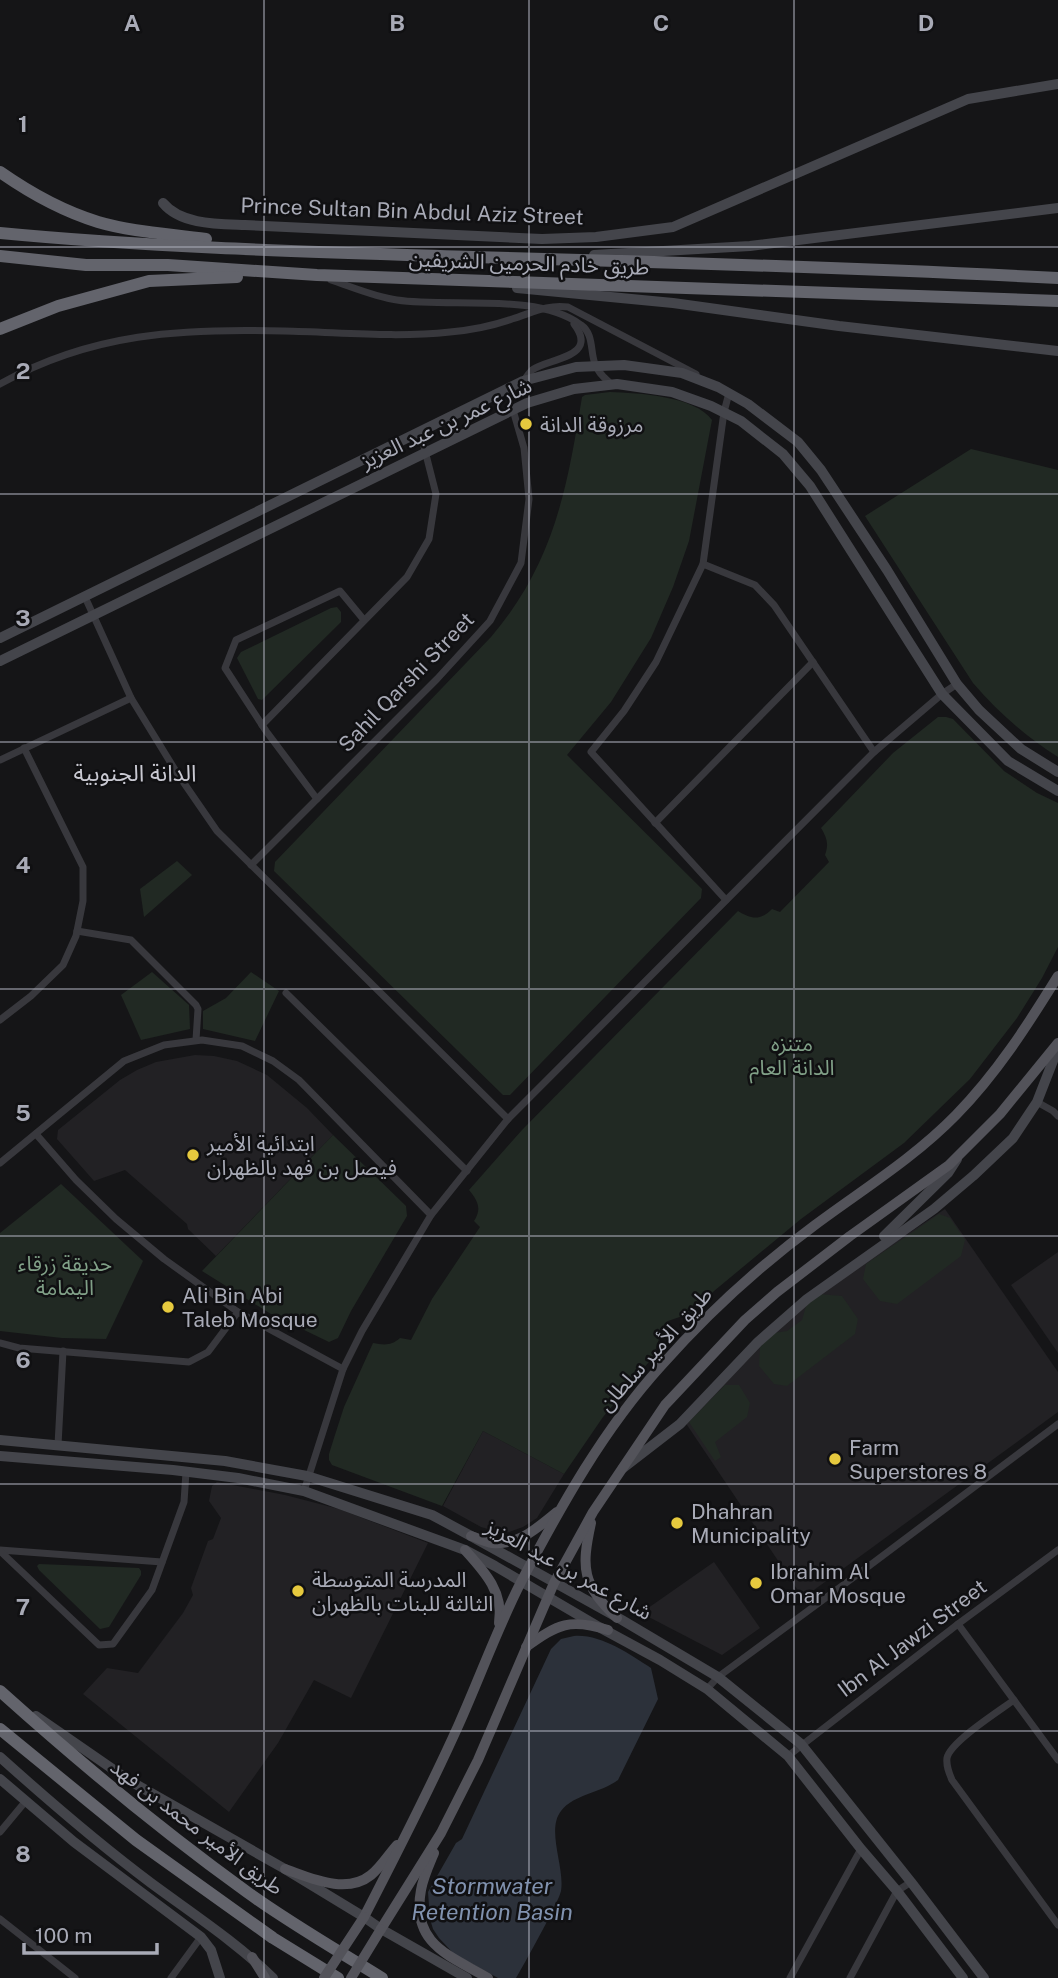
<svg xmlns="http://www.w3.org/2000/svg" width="1058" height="1978" font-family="'Public Sans','Noto Sans Arabic',sans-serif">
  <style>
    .built { fill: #222124 }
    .green { fill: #212923 }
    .water { fill: #2c313a }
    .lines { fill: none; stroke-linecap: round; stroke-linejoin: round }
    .street { stroke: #38383d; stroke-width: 7 }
    .secondary { stroke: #44454b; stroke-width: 10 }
    .primary { stroke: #53535a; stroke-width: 10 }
    .highway { stroke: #63646c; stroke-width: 12 }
    .primary-bridge { stroke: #53535a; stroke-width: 10 }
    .grid { fill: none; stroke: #a8aab6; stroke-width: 2; stroke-opacity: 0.55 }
    .poi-dot { fill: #e6c93e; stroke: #101012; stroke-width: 2.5 }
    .labels { text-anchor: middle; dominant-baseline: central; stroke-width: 5; stroke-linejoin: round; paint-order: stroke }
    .street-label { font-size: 21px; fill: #a8aab6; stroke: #101012 }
    .poi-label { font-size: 21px; fill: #a8aab6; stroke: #101012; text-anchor: start }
    .park-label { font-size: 21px; fill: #80a087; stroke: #101012 }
    .neighbourhood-label { font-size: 23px; fill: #c9c9d2; stroke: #101012 }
    .water-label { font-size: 23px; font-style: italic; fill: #8192af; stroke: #101012 }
    .grid-label { font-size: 23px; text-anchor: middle; font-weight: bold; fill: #a8aab6; stroke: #101012; stroke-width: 5; stroke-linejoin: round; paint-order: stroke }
  </style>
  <rect width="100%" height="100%" fill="#151517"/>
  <g class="built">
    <path d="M 195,1055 L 214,1056 L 237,1061 L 267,1075 L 307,1108 L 333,1135 L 216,1256 L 188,1229 L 187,1224 L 125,1170 L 94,1181 L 57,1139 L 58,1130 L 120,1080 L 137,1070 L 156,1062 Z"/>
    <path d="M 945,1209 L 1058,1372 L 1058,1412 L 803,1598 L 685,1422 L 776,1329 L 819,1293 Z"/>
    <path d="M 1058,1252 L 1058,1353 L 1011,1285 Z"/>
    <path d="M 483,1431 L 564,1474 L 537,1518 L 523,1527 L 509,1532 L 495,1531 L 481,1527 L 443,1506 Z"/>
    <path d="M 217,1482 L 285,1495 L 339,1509 L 428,1543 L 351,1698 L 314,1680 L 278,1743 L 229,1812 L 83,1694 L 107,1668 L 138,1673 L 183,1613 L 193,1595 L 191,1588 L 208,1541 L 213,1539 L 221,1518 L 209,1501 L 212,1486 Z"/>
    <path d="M 714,1562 L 760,1628 L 722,1655 L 641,1613 Z"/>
  </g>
  <g class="green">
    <path d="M 610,392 C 638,393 695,396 712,420 L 689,541 L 673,587 L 651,638 L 611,702 L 567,755 L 702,889 L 701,898 L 510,1095 L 503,1095 L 274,871 L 275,862 L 491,637 C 554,563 567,489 582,397 L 585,395 Z"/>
    <path d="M 971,449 L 1058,470 L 1058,757 C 1025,736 998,712 973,683 L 865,516 Z"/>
    <path d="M 337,607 L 341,612 L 341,622 L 262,700 L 258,699 L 237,658 L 241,652 L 331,608 Z"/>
    <path d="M 938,717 L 946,717 L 953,719 L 1004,771 L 1037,793 L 1058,803 L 1058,947 L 1042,978 L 1017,1018 L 970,1079 L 904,1143 L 801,1219 L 714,1291 L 694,1312 L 668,1321 L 663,1327 L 653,1357 L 603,1417 L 564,1474 L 483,1431 L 442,1506 L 332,1465 L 329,1460 L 329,1454 L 334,1438 L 344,1407 L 373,1343 C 384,1345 391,1346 400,1338 L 411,1340 L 432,1299 L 480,1227 L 474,1221 C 482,1209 478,1201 469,1190 L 522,1130 L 738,911 C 751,919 760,921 772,909 L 780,912 L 829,862 L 825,855 C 829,844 827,838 821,828 L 893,753 Z"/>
    <path d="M 177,861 L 192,875 L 144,917 L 140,889 Z"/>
    <path d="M 152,972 L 189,1005 L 190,1029 L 141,1040 L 121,995 Z"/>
    <path d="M 251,972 L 279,991 L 255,1041 L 203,1029 L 203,1011 L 226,998 Z"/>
    <path d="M 333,1135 L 406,1206 L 407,1216 L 351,1311 L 338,1338 L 329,1342 L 271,1314 L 202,1271 Z"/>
    <path d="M 61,1184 L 143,1261 L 106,1339 L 62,1338 L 0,1331 L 0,1233 Z"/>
    <path d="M 939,1214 L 950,1218 L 965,1240 L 961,1256 L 897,1304 L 880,1301 L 863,1279 L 866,1264 Z"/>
    <path d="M 819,1294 L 842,1296 L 858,1319 L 855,1334 L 787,1386 L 774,1384 L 759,1366 L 760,1347 L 774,1333 L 787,1331 L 802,1320 L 806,1306 Z"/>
    <path d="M 725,1385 L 739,1385 L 750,1403 L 747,1417 L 715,1442 L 721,1457 L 715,1461 L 689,1422 Z"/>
    <path d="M 39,1564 L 139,1568 L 141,1571 L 141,1575 L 109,1627 L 100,1629 L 39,1570 L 37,1566 Z"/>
  </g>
  <path class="water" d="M 574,1636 C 601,1634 629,1654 651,1668 L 658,1699 L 618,1780 C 601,1793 574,1794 561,1811 C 546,1830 565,1867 561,1891 C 559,1899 553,1908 550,1916 C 539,1937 528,1957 516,1978 L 498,1978 L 454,1954 L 439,1938 L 433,1929 L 430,1919 L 428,1892 L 456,1843 L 462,1839 L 551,1649 L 561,1639 Z"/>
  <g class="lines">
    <g class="street">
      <path d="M 331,280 C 352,287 375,297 397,300 C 450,308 537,292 581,325 C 594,334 590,351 595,364 C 598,373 605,378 612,385"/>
      <path d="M 525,379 C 527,376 529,373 532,370 C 548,358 600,358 574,324"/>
      <path d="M 0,384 C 91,333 182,328 284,331 C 339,332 394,338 450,332 C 471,330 492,326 512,319 C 532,313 547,304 568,307 L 696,374"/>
      <path d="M 703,564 L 755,585 L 774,605 L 874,752"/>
      <path d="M 85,597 L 131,698 L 177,773 L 217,831 L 508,1119"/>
      <path d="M 262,725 L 407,577 L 429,539 L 436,494 L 420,431"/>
      <path d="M 0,760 L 131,698"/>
      <path d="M 317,799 L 266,731 L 225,668 L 236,640 L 340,591 L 364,620"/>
      <path d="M 655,823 L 813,662"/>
      <path d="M 251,865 L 437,679 L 490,621 L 521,563 L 529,499 L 524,448 L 513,410"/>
      <path d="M 726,900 L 591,752 L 624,711 L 656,662 L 703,564 L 724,412 L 729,393"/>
      <path d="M 77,931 L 131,940 L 196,1005 L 198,1009 L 196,1040"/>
      <path d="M 286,993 L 467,1171"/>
      <path d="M 0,1020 L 31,996 L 63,965 L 76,936 L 83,901 L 83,867 L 24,748"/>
      <path d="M 1037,1102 L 1053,1111 L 1058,1116"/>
      <path d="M 36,1134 L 76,1180 L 116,1219 L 164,1259 L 238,1312 L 343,1369"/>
      <path d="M 0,1163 L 124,1061 L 164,1045 L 202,1040 L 242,1046 L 273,1061 L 299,1080 L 431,1215"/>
      <path d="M 0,1343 L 19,1348 L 189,1362 L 208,1352 L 238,1312"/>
      <path d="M 58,1445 L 63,1351"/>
      <path d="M 304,1491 L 343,1369 L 362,1331 L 431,1215 L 508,1119 L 874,752 L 942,694 L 957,684"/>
      <path d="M 0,1550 L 162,1562"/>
      <path d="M 0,1551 L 99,1645 L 113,1644 L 152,1590 L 184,1502 L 186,1472"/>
      <path d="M 958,1624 L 1058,1760"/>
      <path d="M 707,1689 L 718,1677 L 869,1566 L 1058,1424"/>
      <path d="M 1014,1700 C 999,1711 950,1742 947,1758 C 946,1766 949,1773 952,1780 L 1058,1925"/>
      <path d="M 788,1756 L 958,1624 L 1058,1550"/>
      <path d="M 0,1832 L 25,1802"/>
      <path d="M 0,1919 L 75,1978"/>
      <path d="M 171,1978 L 201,1937"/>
      <path d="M 790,1978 L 861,1849"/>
      <path d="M 850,1978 L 897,1891 L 911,1882"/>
    </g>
    <g class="secondary">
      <path d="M 163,203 C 181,225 219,224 245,225 L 542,239 L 596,237 L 673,227 L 968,99 L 1058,84"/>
      <path d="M 594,255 L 750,246 L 1058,208"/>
      <path d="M 517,288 L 673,303 L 839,326 L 1058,351"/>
      <path d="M 0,638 L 523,381 L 576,367 L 624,365 L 682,373 L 718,387 L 748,404 L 798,442 L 821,470 L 887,570 L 957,684 L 979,710 L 1021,749 L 1058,772"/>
      <path d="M 0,661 L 527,403 L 574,389 L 617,384 L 672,392 L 711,406 L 741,421 L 783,454 L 810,486 L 942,694 L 1008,761 L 1058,791"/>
      <path d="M 884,1236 L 948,1173 L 957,1159"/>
      <path d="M 0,1440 L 225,1461 L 307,1476 L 432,1515 L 471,1536 L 622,1620 L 718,1677 L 801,1744 L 911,1882 L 984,1978"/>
      <path d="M 0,1456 L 173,1470 L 238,1478 L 304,1491 L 465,1550 L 495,1566 L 599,1627 L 660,1660 L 707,1689 L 788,1756 L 861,1849 L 897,1891 L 963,1978"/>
      <path d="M 623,1468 L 680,1424 L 758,1342 L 807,1299 L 934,1209 L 973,1176 L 1013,1138 L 1037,1102 L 1058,1048"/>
      <path d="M 36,1716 L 130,1781 L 285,1869 L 364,1917 L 381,1929 L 467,1978"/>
      <path d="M 0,1757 C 49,1801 99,1844 151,1883 C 193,1914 236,1942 273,1978"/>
      <path d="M 0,1779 L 74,1842 L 201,1937 L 211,1950 L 220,1978"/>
    </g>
    <g class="primary">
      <path d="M 591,1523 C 581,1569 582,1584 617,1618"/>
      <path d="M 471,1536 C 478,1538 485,1542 492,1543 C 519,1546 538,1527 557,1512"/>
      <path d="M 465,1550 C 484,1571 504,1592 499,1623"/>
      <path d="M 526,1647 C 558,1624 570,1618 608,1630"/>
      <path d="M 434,1853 C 429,1865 423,1878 421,1890 C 411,1944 449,1955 488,1978"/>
      <path d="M 285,1869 C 311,1878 346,1895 371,1875 C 381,1867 388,1855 397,1845"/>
      <path d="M 364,1917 C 397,1853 430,1789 459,1724 C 480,1677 498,1627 521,1582 C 561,1506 603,1430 661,1366 C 707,1314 758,1267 815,1225 C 862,1190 914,1158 956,1115 C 997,1073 1027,1026 1058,976"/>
      <path d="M 381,1929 L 441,1833 L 478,1760 L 554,1583 L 593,1512 L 665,1405 L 745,1320 L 777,1292 L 850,1236 L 949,1165 L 1000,1114 L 1058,1043"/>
      <path d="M 252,1957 L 265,1978"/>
    </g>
    <g class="highway">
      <path d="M 0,172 C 30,193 62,211 98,222 C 132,232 171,234 206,239"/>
      <path d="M 0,233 C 157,248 315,252 473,257 C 668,262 863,268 1058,278"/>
      <path d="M 0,256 L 86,265 L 168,265 L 317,275 L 1058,301"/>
      <path d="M 0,329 L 58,306 L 149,281 L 237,277"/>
      <path d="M 0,1691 C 79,1762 161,1830 247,1892 C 290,1923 337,1950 382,1978"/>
      <path d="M 0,1729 L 136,1840 L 273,1938 L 338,1978"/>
    </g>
    <g class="primary-bridge">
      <path d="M 324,1978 L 364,1917"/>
      <path d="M 351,1978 L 381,1929"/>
    </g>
  </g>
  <path class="grid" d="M 264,0 L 264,1978M 529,0 L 529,1978M 794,0 L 794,1978M 0,247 L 1058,247M 0,494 L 1058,494M 0,742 L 1058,742M 0,989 L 1058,989M 0,1236 L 1058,1236M 0,1484 L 1058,1484M 0,1731 L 1058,1731"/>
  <g class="poi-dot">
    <circle cx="526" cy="424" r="7"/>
    <circle cx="193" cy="1155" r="7"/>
    <circle cx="168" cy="1307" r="7"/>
    <circle cx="835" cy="1459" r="7"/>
    <circle cx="677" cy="1523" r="7"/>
    <circle cx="756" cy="1583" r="7"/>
    <circle cx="298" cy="1591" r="7"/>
  </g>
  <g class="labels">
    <g class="street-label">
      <text transform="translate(412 211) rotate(2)">Prince Sultan Bin Abdul Aziz Street</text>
      <text transform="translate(529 263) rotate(2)">طريق خادم الحرمين الشريفين</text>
      <text transform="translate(446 423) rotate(-25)">شارع عمر بن عبد العزيز</text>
      <text transform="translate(406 682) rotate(-46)">Sahil Qarshi Street</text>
      <text transform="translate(655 1349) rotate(-48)">طريق الأمير سلطان</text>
      <text transform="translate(569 1569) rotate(29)">شارع عمر بن عبد العزيز</text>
      <text transform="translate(912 1638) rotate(-37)">Ibn Al Jawzi Street</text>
      <text transform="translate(197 1827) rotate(37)">طريق الأمير محمد بن فهد</text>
    </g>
    <g class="poi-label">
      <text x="540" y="424">مرزوقة الدانة</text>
      <text x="207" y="1143">ابتدائية الأمير<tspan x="207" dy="24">فيصل بن فهد بالظهران</tspan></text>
      <text x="182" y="1295">Ali Bin Abi<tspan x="182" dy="24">Taleb Mosque</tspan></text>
      <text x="849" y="1447">Farm<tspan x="849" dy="24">Superstores 8</tspan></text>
      <text x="691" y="1511">Dhahran<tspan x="691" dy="24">Municipality</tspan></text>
      <text x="770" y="1571">Ibrahim Al<tspan x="770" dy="24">Omar Mosque</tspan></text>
      <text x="312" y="1579">المدرسة المتوسطة<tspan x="312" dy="24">الثالثة للبنات بالظهران</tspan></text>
    </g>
    <g class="park-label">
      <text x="792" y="1043">متنزه<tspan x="792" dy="24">الدانة العام</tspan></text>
      <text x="65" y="1263">حديقة زرقاء<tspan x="65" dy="24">اليمامة</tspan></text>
    </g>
    <g class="neighbourhood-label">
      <text x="135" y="772">الدانة الجنوبية</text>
    </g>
    <g class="water-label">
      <text x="492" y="1885">Stormwater<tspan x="492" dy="26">Retention Basin</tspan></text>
    </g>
  </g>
  <g class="grid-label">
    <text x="132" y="31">A</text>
    <text x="397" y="31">B</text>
    <text x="661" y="31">C</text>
    <text x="926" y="31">D</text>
    <text x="23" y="132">1</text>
    <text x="23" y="379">2</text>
    <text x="23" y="626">3</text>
    <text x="23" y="873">4</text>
    <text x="23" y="1121">5</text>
    <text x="23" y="1368">6</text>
    <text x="23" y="1615">7</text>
    <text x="23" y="1862">8</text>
  </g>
  <path d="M24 1943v10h133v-10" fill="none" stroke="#a8aab6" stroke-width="3.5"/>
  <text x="35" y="1943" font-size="21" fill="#a8aab6" stroke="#101012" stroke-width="5" paint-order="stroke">100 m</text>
</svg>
